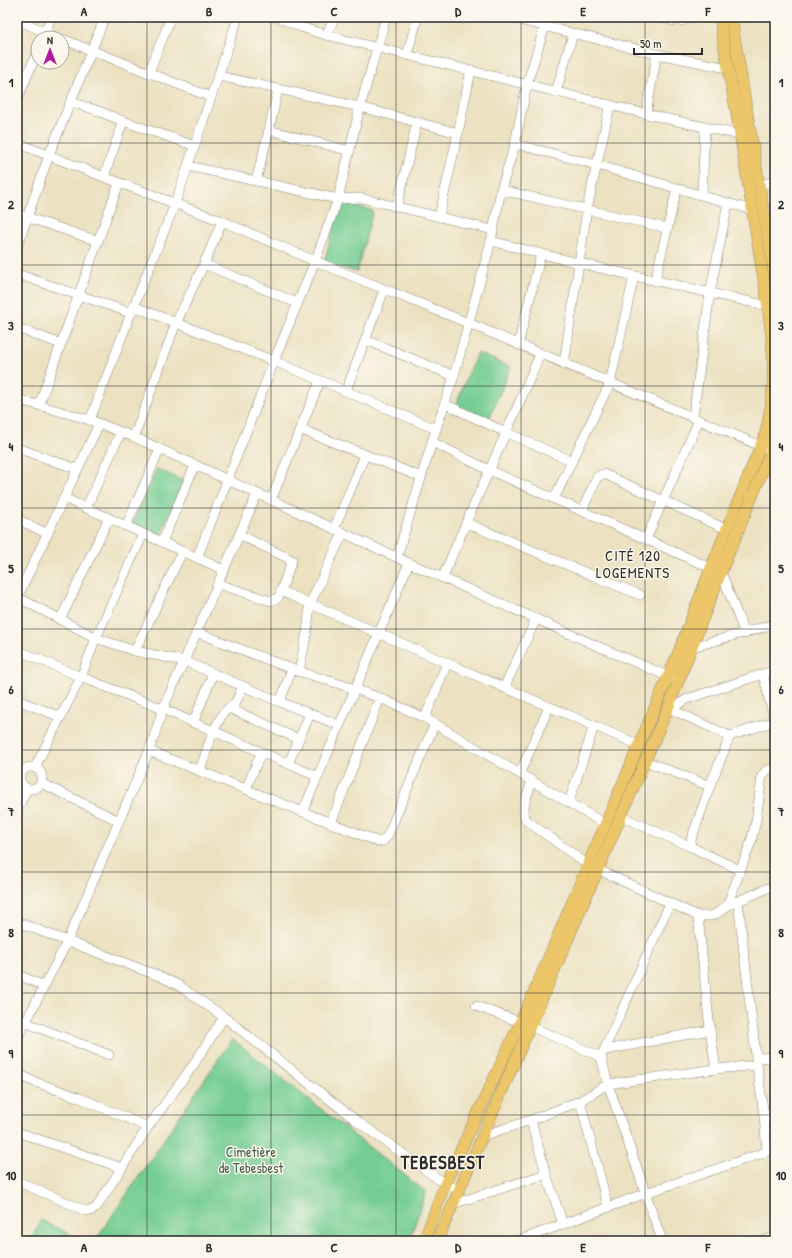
<svg xmlns="http://www.w3.org/2000/svg" width="792" height="1258" font-family="'Patrick Hand',sans-serif">
  <style>
    .green { fill: #74cd93; stroke: #507c5f }
    .lines { fill: none; stroke-linecap: round; stroke-linejoin: round }
    .minor-casing { stroke: #8c8676; stroke-width: 10 }
    .major-casing { stroke: #8c8676; stroke-width: 12 }
    .minor { stroke: #fff; stroke-width: 9 }
    .major { stroke: #ecc669; stroke-width: 11 }
    .grid { fill: none; stroke: #2b2b2b; stroke-width: 1; stroke-opacity: 0.55 }
    .labels { text-anchor: middle; dominant-baseline: central; stroke-width: 3; stroke-linejoin: round; paint-order: stroke }
    .park-label { font-size: 14px; fill: #415c4a; stroke: #fbf7ec }
    .neighbourhood-label { font-size: 15px; letter-spacing: 1px; fill: #2b2b2b; stroke: #fbf7ec }
    .district-label { font-size: 18px; font-weight: bold; letter-spacing: 1px; fill: #2b2b2b; stroke: #fbf7ec }
    .neatline { fill: none; stroke: #2b2b2b; stroke-width: 1.5 }
    .grid-label { font-size: 13px; text-anchor: middle; font-weight: bold; fill: #2b2b2b }
  </style>
  <rect width="100%" height="100%" fill="#fbf7ec"/>
  <filter id="ink" filterUnits="userSpaceOnUse"><feTurbulence type="fractalNoise" baseFrequency=".025" numOctaves="2"/><feDisplacementMap in="SourceGraphic" scale="8" xChannelSelector="R" yChannelSelector="G"/><feConvolveMatrix kernelMatrix="1 2 1 2 8 2 1 2 1" color-interpolation-filters="sRGB"/></filter>
  <filter id="wash" filterUnits="userSpaceOnUse"><feTurbulence type="fractalNoise" baseFrequency=".012" numOctaves="4" result="noise"/><feDisplacementMap in="SourceGraphic" scale="16" xChannelSelector="R" yChannelSelector="G"/><feGaussianBlur stdDeviation="0.9" result="paint"/><feColorMatrix in="noise" values="0 0 0 0 0 0 0 0 0 0 0 0 0 0 0 0 0 1.4 0 .05"/><feComposite in="paint" operator="in"/></filter>
  <g filter="url(#wash)">
    <rect width="100%" height="100%" fill="#ece2c2"/>
    <g class="green">
      <path d="M 340,202 L 373,211 L 357,272 L 324,263 Z"/>
      <path d="M 477,353 L 511,367 L 488,421 L 455,407 Z"/>
      <path d="M 157,469 L 184,481 L 159,537 L 132,525 Z"/>
      <path d="M 232,1039 L 426,1192 L 409,1241 L 95,1241 Z"/>
      <path d="M 41,1220 L 73,1236 L 70,1241 L 30,1241 Z"/>
    </g>
  </g>
  <g filter="url(#ink)">
    <g class="lines">
      <g class="minor-casing">
        <g id="minor">
          <path d="M 277,17 L 301,27 L 326,35 L 646,114 L 740,135 L 746,134"/>
          <path d="M 507,17 L 657,54 L 728,68"/>
          <path d="M 659,17 C 668,19 682,25 688,17"/>
          <path d="M 17,20 L 60,38"/>
          <path d="M 326,35 L 335,17"/>
          <path d="M 43,38 L 51,17"/>
          <path d="M 62,39 L 211,97"/>
          <path d="M 407,54 L 418,17"/>
          <path d="M 149,72 L 171,17"/>
          <path d="M 219,76 L 360,107 L 458,133"/>
          <path d="M 556,92 L 573,34"/>
          <path d="M 17,100 L 38,50"/>
          <path d="M 71,102 L 96,110 L 123,121 L 104,177"/>
          <path d="M 646,114 L 657,54"/>
          <path d="M 123,121 L 195,146"/>
          <path d="M 269,130 L 278,89"/>
          <path d="M 17,143 L 104,177 L 222,221 L 315,261 L 468,323 L 775,452"/>
          <path d="M 515,144 L 597,165 L 752,210"/>
          <path d="M 188,166 L 338,199 L 361,198 L 493,230"/>
          <path d="M 256,181 L 269,130 L 350,151"/>
          <path d="M 760,185 L 775,181"/>
          <path d="M 501,190 L 667,228"/>
          <path d="M 702,195 L 705,127"/>
          <path d="M 397,207 L 417,122"/>
          <path d="M 17,214 L 98,241 L 119,183"/>
          <path d="M 439,217 L 458,133 L 471,70"/>
          <path d="M 767,226 L 775,224"/>
          <path d="M 491,241 L 578,263 L 768,306"/>
          <path d="M 17,247 L 49,155 L 105,17"/>
          <path d="M 204,264 L 297,303"/>
          <path d="M 17,274 L 131,313"/>
          <path d="M 655,281 L 677,188"/>
          <path d="M 133,306 L 274,361 L 315,261 L 338,199 L 360,107 L 386,17"/>
          <path d="M 17,328 L 61,344"/>
          <path d="M 366,340 L 454,376"/>
          <path d="M 518,345 L 541,254"/>
          <path d="M 564,364 L 587,209 L 610,105"/>
          <path d="M 346,391 L 384,290"/>
          <path d="M 17,399 L 90,420 L 134,437 L 409,563 L 595,645 L 679,681"/>
          <path d="M 445,404 L 507,433 L 572,461 L 554,499"/>
          <path d="M 39,405 L 98,241"/>
          <path d="M 17,414 L 22,400"/>
          <path d="M 693,417 L 710,293 L 728,203"/>
          <path d="M 90,420 L 131,313 L 175,204 L 238,17"/>
          <path d="M 300,429 L 421,477"/>
          <path d="M 134,437 L 176,323 L 204,264 L 222,221"/>
          <path d="M 432,442 L 489,470 L 711,568"/>
          <path d="M 17,448 L 77,469"/>
          <path d="M 572,461 L 610,383 L 634,276"/>
          <path d="M 64,498 L 224,570"/>
          <path d="M 271,500 L 320,381"/>
          <path d="M 86,508 L 121,432"/>
          <path d="M 582,511 L 597,477 L 604,474 L 726,529"/>
          <path d="M 17,519 L 48,534"/>
          <path d="M 466,523 L 640,595"/>
          <path d="M 126,526 L 160,449"/>
          <path d="M 334,529 L 365,455"/>
          <path d="M 240,535 L 292,560 L 281,591"/>
          <path d="M 646,539 L 699,420"/>
          <path d="M 162,542 L 195,465"/>
          <path d="M 397,557 L 436,429 L 454,376 L 491,241 L 501,190 L 515,144 L 527,84 L 545,26"/>
          <path d="M 197,558 L 274,361 L 436,429"/>
          <path d="M 721,572 L 745,634"/>
          <path d="M 443,577 C 474,502 509,429 540,354"/>
          <path d="M 218,584 L 271,601 L 278,598 L 281,591 L 447,663 L 639,745"/>
          <path d="M 17,597 L 96,638 L 135,651 L 184,661 L 280,702 L 339,725"/>
          <path d="M 17,598 L 99,424"/>
          <path d="M 60,620 L 109,518"/>
          <path d="M 196,632 L 292,669 L 355,689 L 380,698 L 425,718 L 605,824"/>
          <path d="M 686,649 L 775,624"/>
          <path d="M 17,650 L 81,677 L 163,709 L 318,777"/>
          <path d="M 135,651 L 182,552"/>
          <path d="M 299,672 L 307,632 L 310,604 L 343,533"/>
          <path d="M 763,674 L 775,722"/>
          <path d="M 504,688 L 536,619"/>
          <path d="M 17,700 L 61,717"/>
          <path d="M 280,702 L 292,669"/>
          <path d="M 229,708 L 298,739"/>
          <path d="M 668,708 L 730,736 L 775,721"/>
          <path d="M 671,709 L 687,699 L 775,670"/>
          <path d="M 425,718 L 447,663"/>
          <path d="M 193,723 L 213,674"/>
          <path d="M 149,751 L 379,842 L 383,841 L 388,835 L 435,723"/>
          <path d="M 645,761 L 710,786"/>
          <path d="M 288,764 L 310,714"/>
          <circle cx="31" cy="778" r="11"/>
          <path d="M 35,767 L 81,677 L 96,638 L 143,534"/>
          <path d="M 200,770 L 213,732 L 223,713 L 236,702 L 243,686"/>
          <path d="M 520,773 L 549,707"/>
          <path d="M 532,780 C 529,792 520,808 526,820 L 588,865 L 698,916 L 710,916 L 716,914 L 727,906 L 775,885"/>
          <path d="M 41,783 L 119,821"/>
          <path d="M 246,789 L 261,753"/>
          <path d="M 569,802 L 594,726"/>
          <path d="M 17,810 L 27,789"/>
          <path d="M 303,811 L 409,563"/>
          <path d="M 620,816 L 689,846 L 740,870"/>
          <path d="M 331,823 L 380,698"/>
          <path d="M 689,846 L 710,786 L 730,736"/>
          <path d="M 738,901 L 757,1065 L 764,1116 L 767,1151"/>
          <path d="M 727,906 L 751,842 L 756,821 L 762,776 L 767,770 L 775,768"/>
          <path d="M 698,916 L 710,1030 L 716,1069"/>
          <path d="M 17,922 L 159,976 L 178,985 L 224,1017 L 357,1121 L 445,1184 L 459,1190"/>
          <path d="M 17,974 L 43,986"/>
          <path d="M 476,1006 L 520,1022 L 601,1057"/>
          <path d="M 17,1019 L 109,1055"/>
          <path d="M 17,1039 L 67,942 L 149,751 L 163,709 L 257,494"/>
          <path d="M 605,1050 L 710,1030"/>
          <path d="M 756,1058 L 775,1057"/>
          <path d="M 17,1072 L 30,1080 L 80,1098 L 148,1127"/>
          <path d="M 580,1101 L 608,1207"/>
          <path d="M 764,1116 L 775,1114"/>
          <path d="M 531,1120 L 546,1174 L 563,1224"/>
          <path d="M 17,1132 L 122,1168"/>
          <path d="M 482,1136 L 531,1120 L 580,1101 L 608,1084 L 716,1069 L 757,1065"/>
          <path d="M 17,1181 L 86,1211 L 90,1211 L 96,1208 L 148,1127 L 194,1064 L 224,1017"/>
          <path d="M 453,1204 L 546,1174"/>
          <path d="M 518,1241 L 646,1193 L 775,1149"/>
          <path d="M 662,1241 L 608,1084 L 601,1057 L 670,903"/>
          <path d="M 763,1241 L 775,1237"/>
        </g>
      </g>
      <g class="major-casing">
        <g id="major">
          <path d="M 731,17 L 775,278"/>
          <path d="M 424,1241 L 445,1184 L 531,999 L 679,651 L 711,568 L 765,435 C 782,373 769,313 759,251 C 752,206 744,161 737,116 C 731,83 724,50 720,17"/>
          <path d="M 437,1241 L 668,708 L 721,572 L 771,451 L 775,435"/>
        </g>
      </g>
      <use href="#minor" class="minor"/>
      <use href="#major" class="major"/>
    </g>
  </g>
  <path class="grid" d="M 147,17 L 147,1241M 271,17 L 271,1241M 396,17 L 396,1241M 521,17 L 521,1241M 645,17 L 645,1241M 17,143 L 775,143M 17,265 L 775,265M 17,386 L 775,386M 17,508 L 775,508M 17,629 L 775,629M 17,750 L 775,750M 17,872 L 775,872M 17,993 L 775,993M 17,1115 L 775,1115"/>
  <g class="labels">
    <g class="park-label">
      <text x="251" y="1151">Cimetière<tspan x="251" dy="16">de Tebesbest</tspan></text>
    </g>
    <g class="neighbourhood-label">
      <text x="633" y="555">CITÉ 120<tspan x="633" dy="17">LOGEMENTS</tspan></text>
    </g>
    <g class="district-label">
      <text x="443" y="1162">TEBESBEST</text>
    </g>
  </g>
  <rect width="792" height="1258" fill="none" stroke="#fbf7ec" stroke-width="44"/>
  <g transform="translate(50 50)"><circle r="19" fill="#fbf7ec" stroke="#a8a59f"/>
  <path d="M0-3L7 15L0 10L-7 15Z" fill="#b5179e"/>
  <text y="-6" font-size="11" font-weight="bold" text-anchor="middle" fill="#2b2b2b">N</text>
  </g>
  <path d="M634 48v6h68v-6" fill="none" stroke="#2b2b2b" stroke-width="2"/>
  <text x="640" y="48" font-size="12" fill="#2b2b2b" stroke="#fbf7ec" stroke-width="3" paint-order="stroke">50 m</text>
  <rect x="22" y="22" width="748" height="1214" class="neatline"/>
  <g class="grid-label">
    <text x="84" y="16">A</text>
    <text x="209" y="16">B</text>
    <text x="334" y="16">C</text>
    <text x="458" y="16">D</text>
    <text x="583" y="16">E</text>
    <text x="708" y="16">F</text>
    <text x="11" y="87">1</text>
    <text x="781" y="87">1</text>
    <text x="11" y="209">2</text>
    <text x="781" y="209">2</text>
    <text x="11" y="330">3</text>
    <text x="781" y="330">3</text>
    <text x="11" y="451">4</text>
    <text x="781" y="451">4</text>
    <text x="11" y="573">5</text>
    <text x="781" y="573">5</text>
    <text x="11" y="694">6</text>
    <text x="781" y="694">6</text>
    <text x="11" y="816">7</text>
    <text x="781" y="816">7</text>
    <text x="11" y="937">8</text>
    <text x="781" y="937">8</text>
    <text x="11" y="1058">9</text>
    <text x="781" y="1058">9</text>
    <text x="11" y="1180">10</text>
    <text x="781" y="1180">10</text>
    <text x="84" y="1252">A</text>
    <text x="209" y="1252">B</text>
    <text x="334" y="1252">C</text>
    <text x="458" y="1252">D</text>
    <text x="583" y="1252">E</text>
    <text x="708" y="1252">F</text>
  </g>
</svg>
